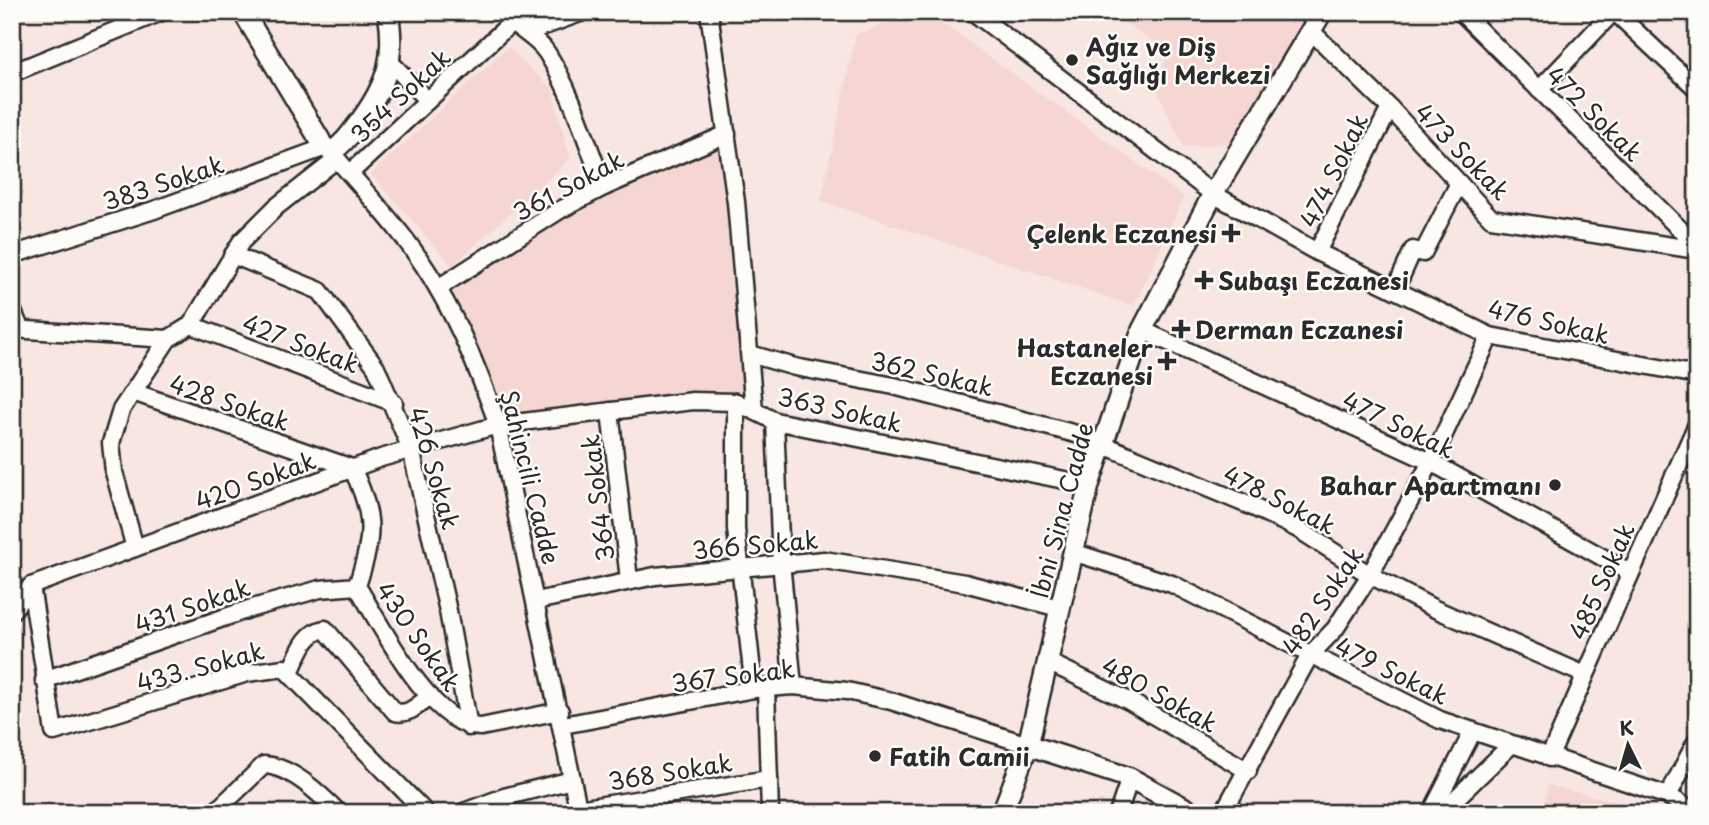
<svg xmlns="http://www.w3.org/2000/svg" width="1709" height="825" font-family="'Playpen Sans',sans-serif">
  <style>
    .built { fill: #f5d6d3 }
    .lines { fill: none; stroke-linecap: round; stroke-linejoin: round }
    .minor-casing { stroke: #2b2b2b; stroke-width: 21 }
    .tertiary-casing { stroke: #2b2b2b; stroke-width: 24 }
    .minor { stroke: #fdfcf7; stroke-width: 16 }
    .tertiary { stroke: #fdfcf7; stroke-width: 19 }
    .poi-dot { fill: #2b2b2b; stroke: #fdfcf7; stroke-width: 2.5 }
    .labels { text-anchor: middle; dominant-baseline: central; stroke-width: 5; stroke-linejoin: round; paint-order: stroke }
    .poi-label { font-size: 24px; font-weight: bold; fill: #2b2b2b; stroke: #fdfcf7; text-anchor: start }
    .street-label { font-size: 24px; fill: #2b2b2b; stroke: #fdfcf7 }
  </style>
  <rect width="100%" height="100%" fill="#f8e6e2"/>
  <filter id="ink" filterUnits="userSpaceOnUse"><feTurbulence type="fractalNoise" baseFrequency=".0143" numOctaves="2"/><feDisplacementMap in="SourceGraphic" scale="14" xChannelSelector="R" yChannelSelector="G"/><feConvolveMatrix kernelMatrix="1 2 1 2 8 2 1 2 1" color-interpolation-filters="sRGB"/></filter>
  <g filter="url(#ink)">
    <g class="built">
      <path d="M 923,12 L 955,32 L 1184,197 L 1134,306 L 821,201 L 856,34 Z"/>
      <path d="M 1109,12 L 1311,12 L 1228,143 L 1183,147 L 1156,87 L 1168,52 Z"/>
      <path d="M 508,47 L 552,89 L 570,159 L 452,266 L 371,174 Z"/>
      <path d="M 727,134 L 752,386 L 736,402 L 498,425 L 438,288 L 604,187 Z"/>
      <path d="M 1548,785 L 1647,809 L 1658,813 L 1543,813 Z"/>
    </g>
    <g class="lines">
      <g class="minor-casing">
        <g id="minor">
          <path d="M 506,12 C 512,28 536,35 547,53 C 573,94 586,142 604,187"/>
          <path d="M 709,12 L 736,202 L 754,410"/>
          <path d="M 973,12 L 1213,194 L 1317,252 L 1490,336 L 1697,375"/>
          <path d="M 1461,12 L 1697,246"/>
          <path d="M 1615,12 L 1697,89"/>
          <path d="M 1311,31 L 1390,108 L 1491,218 L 1697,250"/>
          <path d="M 528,32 L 583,12"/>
          <path d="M 390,62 L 427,100"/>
          <path d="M 12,73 L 161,12"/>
          <path d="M 1539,90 L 1613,12"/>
          <path d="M 324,144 C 363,190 407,234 437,287 C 463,331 481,378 498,425 L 579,813"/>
          <path d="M 350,173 L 512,22"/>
          <path d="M 1317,252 L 1390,108"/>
          <path d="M 12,255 L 154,210 L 326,147"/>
          <path d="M 233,255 L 320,291 L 376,367 L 411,449 L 448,611 L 469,727"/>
          <path d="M 438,288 L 560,210 L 604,187 L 727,134"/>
          <path d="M 1395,290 L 1413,250 L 1423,253 L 1459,183"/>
          <path d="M 12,309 L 20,328"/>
          <path d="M 191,325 L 394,403"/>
          <path d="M 12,329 L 168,339"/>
          <path d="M 1142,330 L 1431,462 L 1629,572"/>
          <path d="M 750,354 L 795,367 L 894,386 L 1080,435 L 1253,507 L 1298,529 L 1370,575 L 1435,609 L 1585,675"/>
          <path d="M 133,392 L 352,468 C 376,518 373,536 357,586 C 380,624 433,729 481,727 L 560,711"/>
          <path d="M 736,402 L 736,529 L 754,689"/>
          <path d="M 610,411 L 629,580"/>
          <path d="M 775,421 L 781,562 L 793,686"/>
          <path d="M 135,548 L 114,472 L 111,443 L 121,410 L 168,339 L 191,325 L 241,242 L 276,207 L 337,159"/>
          <path d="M 1073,552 L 1172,584 L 1440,720 L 1668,796 L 1697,813"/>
          <path d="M 31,586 L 54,732 L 247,673 L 284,668 L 426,813"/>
          <path d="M 536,601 L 655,576 L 824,560 L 965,583 L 1059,608"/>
          <path d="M 12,611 L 31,586 L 381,458 L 498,425 L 693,401 L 736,402 L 775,421 L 1089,485"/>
          <path d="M 1048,662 L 1129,701 L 1248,771"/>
          <path d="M 290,672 C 299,655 304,632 325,629 L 395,712 C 409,716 419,704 430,696"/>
          <path d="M 44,680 L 249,609 L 320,589 L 357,586"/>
          <path d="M 766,688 L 770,813"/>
          <path d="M 563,725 L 754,689 L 793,686 L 847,691 L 891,701 L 1028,745"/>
          <path d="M 1549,758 L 1697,424"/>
          <path d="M 1668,796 L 1697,740"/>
          <path d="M 578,809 L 769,779"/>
          <path d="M 214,813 L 264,765 C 291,766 320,794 339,813"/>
          <path d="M 461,813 L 504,797 L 572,780"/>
          <path d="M 1118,813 L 1130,778"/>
          <path d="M 1223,813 L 1310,655 L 1335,629 L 1370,575 L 1431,462 L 1490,336"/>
          <path d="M 1431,813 L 1473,731"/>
          <path d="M 1441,813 L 1511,745"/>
        </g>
      </g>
      <g class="tertiary-casing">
        <g id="tertiary">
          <path d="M 243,12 L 320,140"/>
          <path d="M 331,152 C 344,144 352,132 361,120 C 387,84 396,57 388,12"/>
          <path d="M 1028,745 L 1130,778 L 1194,813"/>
          <path d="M 1002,813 L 1028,745 L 1089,485 L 1142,330 L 1213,194 L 1322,12"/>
        </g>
      </g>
      <use href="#minor" class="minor"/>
      <use href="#tertiary" class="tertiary"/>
    </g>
  </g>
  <g class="poi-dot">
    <circle cx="1072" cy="60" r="7"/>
    <path d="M1227.5 222.5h7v7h7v7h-7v7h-7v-7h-7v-7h7z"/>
    <path d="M1200.5 269.5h7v7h7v7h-7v7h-7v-7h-7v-7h7z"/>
    <path d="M1177.5 318.5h7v7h7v7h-7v7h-7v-7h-7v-7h7z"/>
    <path d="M1163.5 350.5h7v7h7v7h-7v7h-7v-7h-7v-7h7z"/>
    <circle cx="1555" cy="485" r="7"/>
    <circle cx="875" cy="756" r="7"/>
  </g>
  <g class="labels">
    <g class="poi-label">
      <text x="1086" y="46">Ağız ve Diş<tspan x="1086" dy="28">Sağlığı Merkezi</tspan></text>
      <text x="1217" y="233" text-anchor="end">Çelenk Eczanesi</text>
      <text x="1218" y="280">Subaşı Eczanesi</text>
      <text x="1195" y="329">Derman Eczanesi</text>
      <text x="1153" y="347" text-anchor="end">Hastaneler<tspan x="1153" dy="28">Eczanesi</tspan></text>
      <text x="1541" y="485" text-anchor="end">Bahar Apartmanı</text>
      <text x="889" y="756">Fatih Camii</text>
    </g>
    <g class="street-label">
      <text transform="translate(400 95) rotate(-43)">354 Sokak</text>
      <text transform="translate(1595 113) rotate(45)">472 Sokak</text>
      <text transform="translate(1463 151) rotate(46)">473 Sokak</text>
      <text transform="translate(1333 170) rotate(-64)">474 Sokak</text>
      <text transform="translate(163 182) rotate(-18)">383 Sokak</text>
      <text transform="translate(568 185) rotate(-28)">361 Sokak</text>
      <text transform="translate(1549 321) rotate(13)">476 Sokak</text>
      <text transform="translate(301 343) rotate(21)">427 Sokak</text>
      <text transform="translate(932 373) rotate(13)">362 Sokak</text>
      <text transform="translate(230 402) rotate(19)">428 Sokak</text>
      <text transform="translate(840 409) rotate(13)">363 Sokak</text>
      <text transform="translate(1399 424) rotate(26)">477 Sokak</text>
      <text transform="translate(435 468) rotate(74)">426 Sokak</text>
      <text transform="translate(531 477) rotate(76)">Şahincili Cadde</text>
      <text transform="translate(255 480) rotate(-20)">420 Sokak</text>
      <text transform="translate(597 498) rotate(-97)">364 Sokak</text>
      <text transform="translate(1280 499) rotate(27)">478 Sokak</text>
      <text transform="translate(1061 510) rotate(-75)">İbni Sina Cadde</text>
      <text transform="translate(755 544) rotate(-5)">366 Sokak</text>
      <text transform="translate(1601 581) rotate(-66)">485 Sokak</text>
      <text transform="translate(1322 600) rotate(-56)">482 Sokak</text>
      <text transform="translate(192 605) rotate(-19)">431 Sokak</text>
      <text transform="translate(419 636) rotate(55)">430 Sokak</text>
      <text transform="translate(200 666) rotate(-15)">433. Sokak</text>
      <text transform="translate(1392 670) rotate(26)">479 Sokak</text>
      <text transform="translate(733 675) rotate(-7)">367 Sokak</text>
      <text transform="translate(1160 694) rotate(29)">480 Sokak</text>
      <text transform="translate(670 771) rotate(-9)">368 Sokak</text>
    </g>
  </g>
  <rect width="1709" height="825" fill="none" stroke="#fdfcf7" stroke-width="42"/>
  <rect x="21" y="21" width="1667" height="783" fill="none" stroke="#2b2b2b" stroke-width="2.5" filter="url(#ink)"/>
  <g transform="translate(1628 745) rotate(355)" stroke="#fdfcf7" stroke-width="5" paint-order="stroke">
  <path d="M0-5L12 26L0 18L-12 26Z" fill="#2b2b2b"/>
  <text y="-10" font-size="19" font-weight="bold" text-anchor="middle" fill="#2b2b2b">K</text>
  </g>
</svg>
